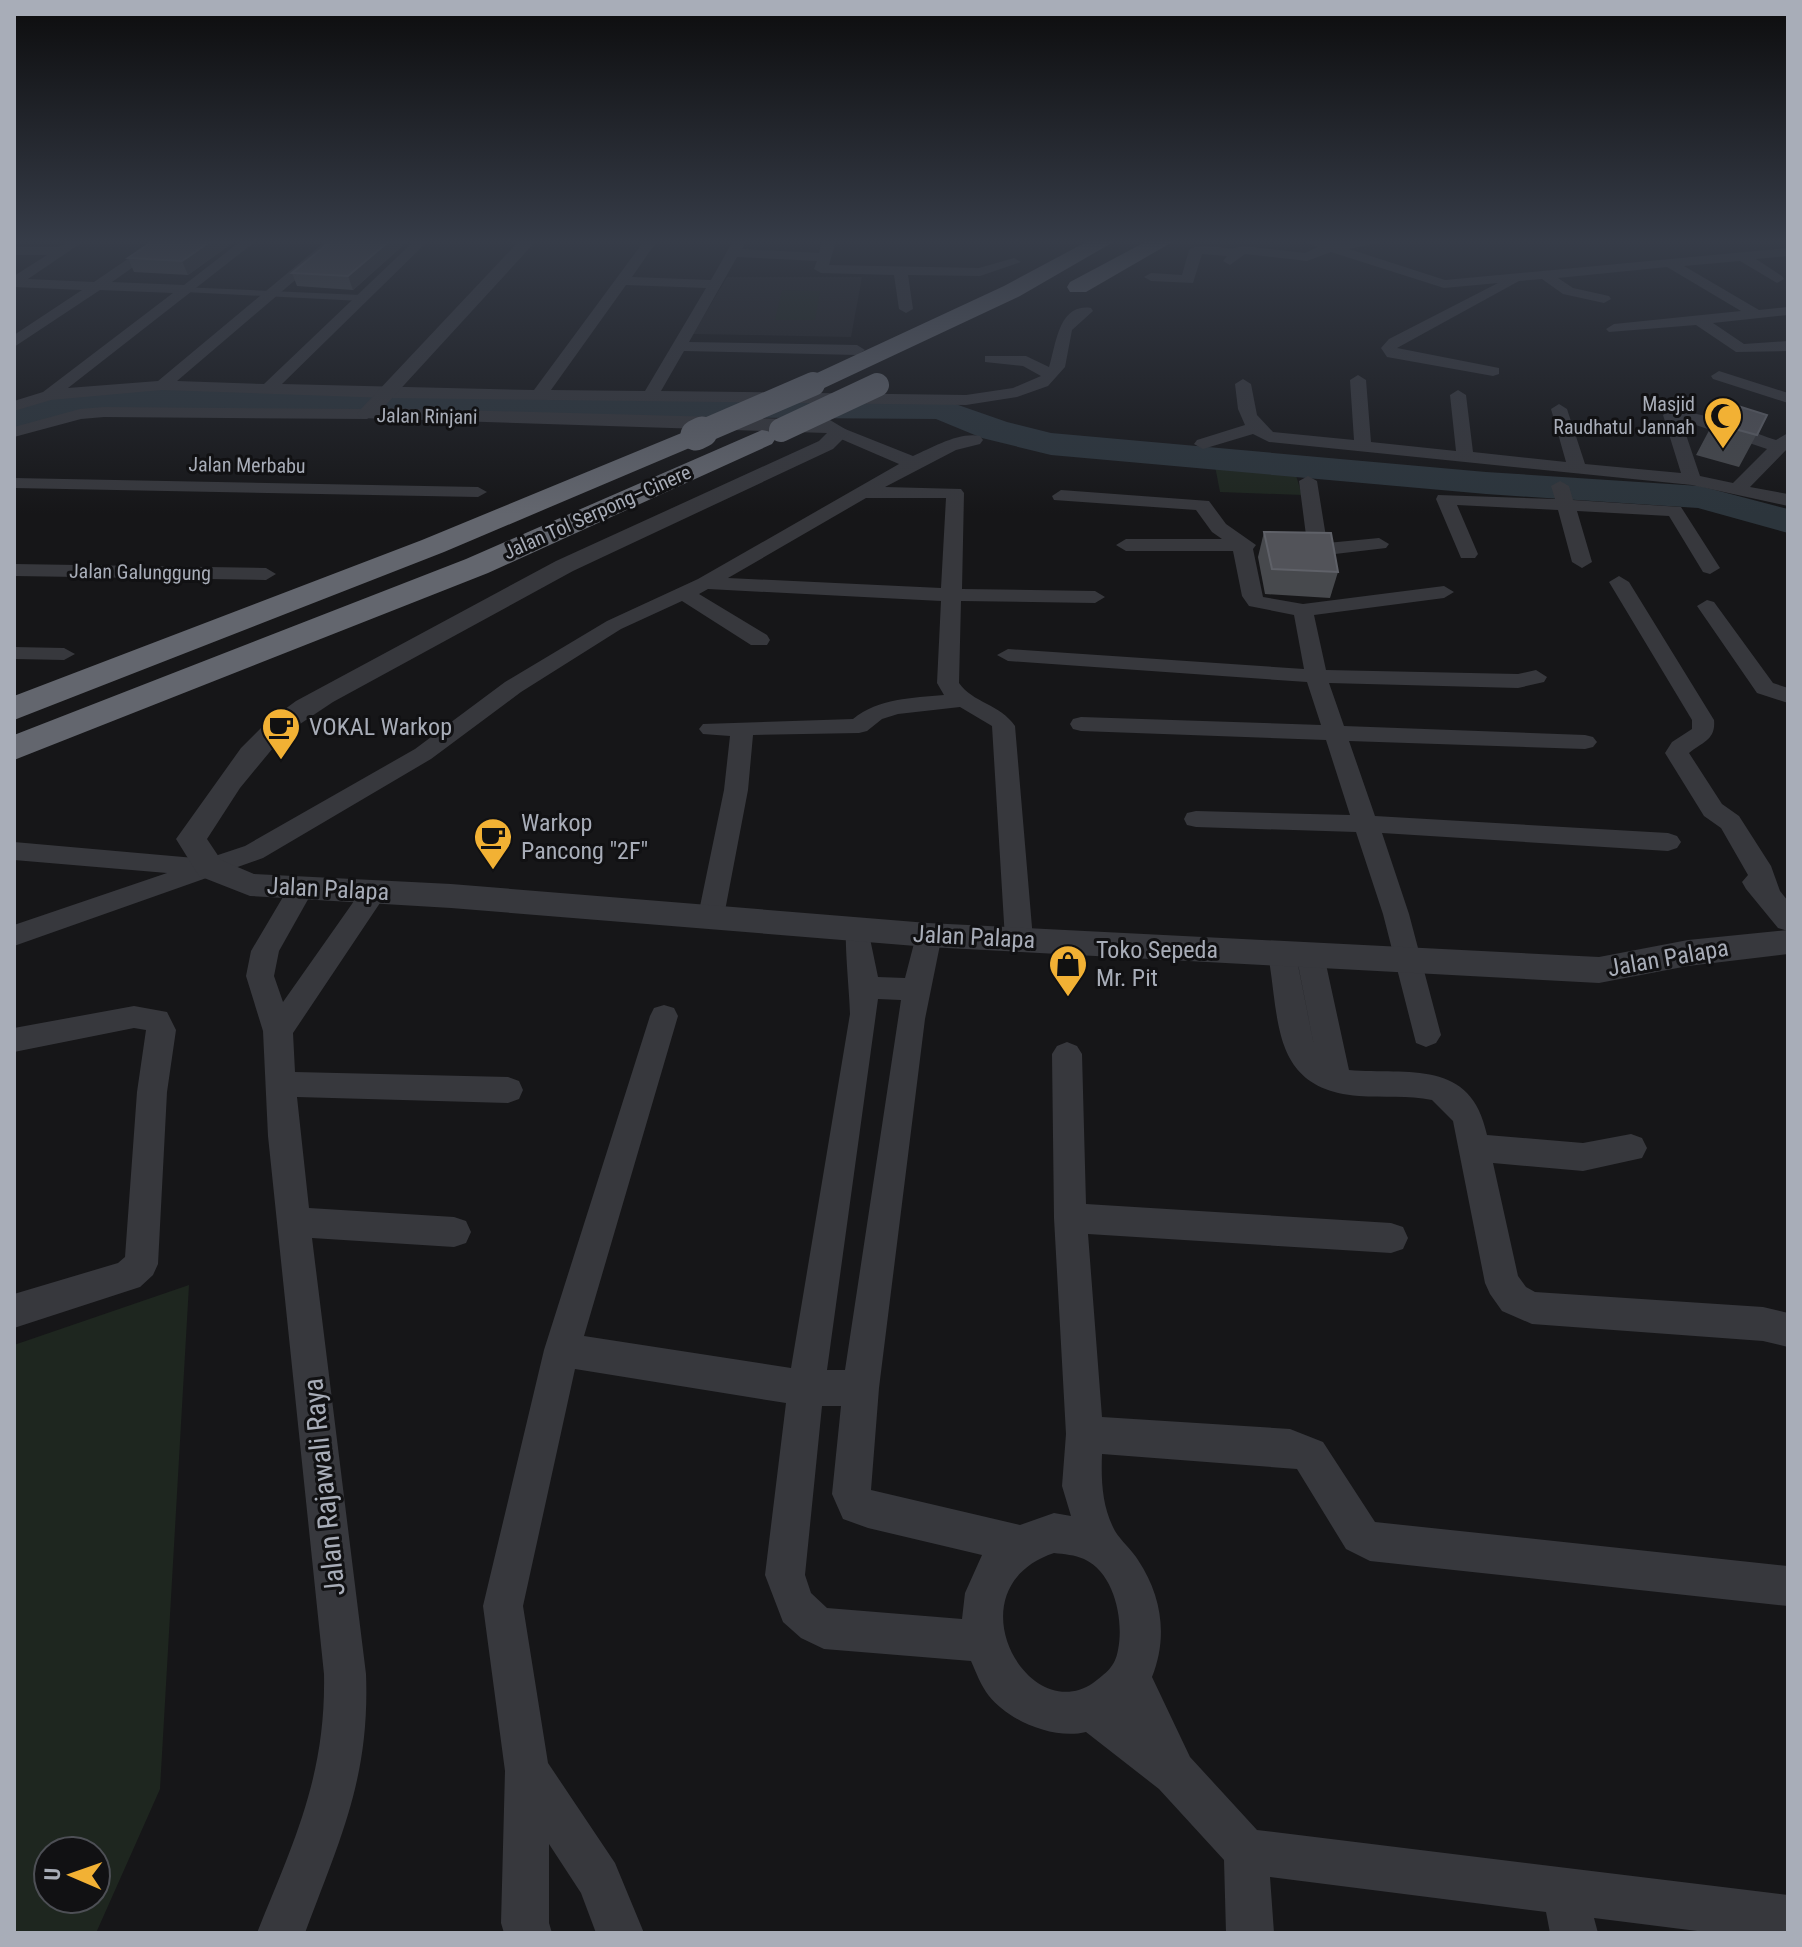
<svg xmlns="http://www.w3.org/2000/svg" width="1802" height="1947" font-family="'Roboto Condensed',sans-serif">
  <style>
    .built { fill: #222225 }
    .green { fill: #1e261f; fill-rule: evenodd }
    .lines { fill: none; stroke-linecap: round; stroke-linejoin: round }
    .river { fill: #2c353c; fill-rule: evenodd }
    .pedestrian { fill: #37383d; fill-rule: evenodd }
    .minor { fill: #37383d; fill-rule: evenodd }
    .tertiary { fill: #37383d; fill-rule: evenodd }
    .motorway { fill: #63666e; fill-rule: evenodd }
    .motorway-bridge-far1 { stroke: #63666e; stroke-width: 24 }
    .motorway-bridge { stroke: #63666e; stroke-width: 31 }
    .wall { fill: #47494d }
    .shaded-wall { fill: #2f3033 }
    .building { fill: #525359; stroke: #5f6168; stroke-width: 2 }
    .labels { text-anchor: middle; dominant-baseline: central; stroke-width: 6; stroke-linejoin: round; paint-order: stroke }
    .far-poi-label { font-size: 20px; fill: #a8adb8; stroke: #111113; text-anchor: end }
    .far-street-label { font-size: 20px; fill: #a8adb8; stroke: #111113 }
    .poi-label { font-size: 24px; fill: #a8adb8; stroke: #111113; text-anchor: start }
    .street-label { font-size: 24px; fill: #a8adb8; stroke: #111113 }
    .near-street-label { font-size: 28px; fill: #a8adb8; stroke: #111113 }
  </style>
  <rect width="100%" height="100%" fill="#161618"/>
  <path class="built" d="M 727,277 L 862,277 L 851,337 L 693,334 Z"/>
  <g class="green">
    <path d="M 782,290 L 820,291 L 815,320 L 775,320 Z"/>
    <path d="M 1215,466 L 1294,469 L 1302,495 L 1220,492 Z"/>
    <path d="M 189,1285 L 160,1789 L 96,1933 L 14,1933 L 14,1345 ZM 48,1851 L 96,1851 L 96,1899 L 48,1899 Z"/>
  </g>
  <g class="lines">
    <path class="river" d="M 351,389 L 531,396 L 941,399 L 1007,422 L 1051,433 L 1486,472 L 1700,486 L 1788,509 L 1788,533 L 1698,508 L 1486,494 L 1051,455 L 982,438 L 936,419 L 531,416 L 351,409 L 162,410 L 53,418 L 14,428 L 14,407 C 122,379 240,389 351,389 Z"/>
    <path class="pedestrian" d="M 181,287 L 361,295 L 366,298 L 361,301 L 185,292 L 181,291 Z"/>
    <g class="minor">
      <path d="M 68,241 L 84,241 L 28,279 L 94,282 L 154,241 L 170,241 L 112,282 L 184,285 L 241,241 L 256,241 L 68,388 L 158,381 L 326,241 L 341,241 L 177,381 L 264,384 L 414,241 L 428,241 L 282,384 L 534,390 L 644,241 L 657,241 L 632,277 L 711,280 L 733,241 L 746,241 L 742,249 L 819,253 L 822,241 L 836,241 L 829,265 L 979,268 L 1014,258 L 1021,262 L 980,276 L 908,275 L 913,309 L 906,313 L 899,309 L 894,275 L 821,273 L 814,269 L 817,261 L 737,257 L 689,342 L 857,345 L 865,350 L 857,355 L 684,351 L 661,391 L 966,395 L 1013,388 L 1041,376 L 1023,366 L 985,362 L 985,356 L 1026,356 L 1049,367 C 1056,346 1058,303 1091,308 L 1093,311 L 1072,330 L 1065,367 L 1048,386 L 1017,397 L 966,405 L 387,398 L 162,390 L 51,400 L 14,411 L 14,401 L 43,392 L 173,293 L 100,290 L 14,347 L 14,335 L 82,290 L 14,287 L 14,276 L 47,255 L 14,255 L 14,247 L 59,247 ZM 626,285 L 706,288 L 645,391 L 551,390 Z"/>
      <path d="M 1305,241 L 1385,241 L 1349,249 L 1445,280 L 1788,248 L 1788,256 L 1756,259 L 1782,276 L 1784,279 L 1777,283 L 1740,261 L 1684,266 L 1759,310 L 1788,307 L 1788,315 L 1713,323 L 1744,344 L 1788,341 L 1788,351 L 1736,352 L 1696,325 L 1609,332 L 1606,329 L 1614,324 L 1741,311 L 1667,267 L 1558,278 L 1573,288 L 1609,296 L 1611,299 L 1604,303 L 1563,294 L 1542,279 L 1519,281 L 1397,348 L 1499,368 L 1499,374 L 1493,376 L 1387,357 L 1381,348 L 1389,339 L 1498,283 L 1444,288 L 1331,252 L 1307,261 L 1245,254 L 1230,265 L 1223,261 L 1227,256 L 1202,254 L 1193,283 L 1151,281 L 1144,277 L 1151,273 L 1182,275 L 1189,250 C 1203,240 1226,253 1242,246 L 1305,253 L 1318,247 Z"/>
      <path d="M 1719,371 L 1788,393 L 1788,403 L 1713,379 L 1711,376 Z"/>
      <path d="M 1358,375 L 1366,380 L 1371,442 L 1456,451 L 1450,395 L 1458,390 L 1466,395 L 1473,452 L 1566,462 L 1551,409 L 1559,404 L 1567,409 L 1585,464 L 1681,473 L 1663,415 C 1679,400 1753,433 1776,440 L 1788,433 L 1788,448 L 1750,487 L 1788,494 L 1788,506 L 1692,485 L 1269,442 L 1253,434 L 1203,449 L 1194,444 L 1197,440 L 1245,425 L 1238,409 L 1235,384 L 1243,379 L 1251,384 L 1257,415 L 1273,432 L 1354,440 L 1350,380 ZM 1681,420 L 1767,449 L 1733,483 L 1700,476 Z"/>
      <path d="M 104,407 L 367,409 L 375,414 L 367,419 L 104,417 L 81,419 L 14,437 L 14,427 L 80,409 Z"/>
      <path d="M 840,427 L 913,456 C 932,448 958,432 980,436 L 983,440 L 980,444 L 956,450 L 885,487 L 961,489 L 964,493 L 962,589 L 1095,591 L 1105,597 L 1095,603 L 961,601 L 959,683 C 973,703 1000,704 1015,726 L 1033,939 L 1029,946 L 1019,949 L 1009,946 L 1005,939 L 992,726 L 960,707 L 898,714 L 882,719 L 867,731 L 859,733 L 753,735 L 748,790 L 724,916 L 720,923 L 711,926 L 702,923 L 698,916 L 724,790 L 730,736 L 703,734 L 699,729 L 703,724 L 853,719 C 879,698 912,698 944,695 L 937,683 L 941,601 L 708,589 L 699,594 L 767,635 L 770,640 L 767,645 L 751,645 L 682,601 L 621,629 L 521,692 L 431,759 L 263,858 L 14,946 L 14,925 L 167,873 L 14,860 L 14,842 L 206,859 L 245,846 L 415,749 L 505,682 L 607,621 L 698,579 L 899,464 L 834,436 L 831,432 ZM 866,498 L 946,498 L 941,588 L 728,578 Z"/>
      <path d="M 1308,476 L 1317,481 L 1327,543 L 1379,538 L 1389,544 L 1386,548 L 1318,556 L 1289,552 L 1286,548 L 1289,544 L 1307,543 L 1299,481 Z"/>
      <path d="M 14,478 L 478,487 L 487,492 L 478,497 L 14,488 Z"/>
      <path d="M 1560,481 L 1569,486 L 1573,500 L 1681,507 L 1720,568 L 1710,574 L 1703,572 L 1669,516 L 1577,511 L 1592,562 L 1582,568 L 1572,562 L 1558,510 L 1457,505 L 1478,554 L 1475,558 L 1461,558 L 1436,499 L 1438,495 L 1555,499 L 1551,486 Z"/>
      <path d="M 1061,490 L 1209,501 L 1226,524 L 1256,545 L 1253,549 L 1263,597 L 1303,604 L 1444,586 L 1454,592 L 1444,598 L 1314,615 L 1326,670 L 1518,674 L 1536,670 L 1547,677 L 1544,682 L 1518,688 L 1329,683 L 1344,726 L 1585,735 L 1593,737 L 1597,742 L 1593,747 L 1585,749 L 1349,741 L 1375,816 L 1668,833 L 1677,836 L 1681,842 L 1677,848 L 1668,851 L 1382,833 L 1409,914 L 1441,1035 L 1436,1043 L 1426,1047 L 1416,1043 L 1383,914 L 1356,832 L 1196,827 L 1187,825 L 1184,819 L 1187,813 L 1196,811 L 1350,815 L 1326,740 L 1081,731 L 1073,729 L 1070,724 L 1073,719 L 1081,717 L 1321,725 L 1307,682 L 1008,661 L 997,655 L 1008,649 L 1304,669 L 1294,615 L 1249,606 L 1242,596 L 1233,551 L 1126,551 L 1116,545 L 1126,539 L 1222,539 L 1212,532 L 1196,510 L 1054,500 L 1052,496 Z"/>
      <path d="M 14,564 L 266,568 L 276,574 L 266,580 L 14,576 Z"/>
      <path d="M 1619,576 L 1629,582 L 1714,720 C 1716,740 1702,742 1689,753 L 1722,804 L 1739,816 L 1771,866 L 1780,891 L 1788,901 L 1788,931 L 1778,928 L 1746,889 L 1742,882 L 1748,875 L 1721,828 L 1704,816 L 1665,753 L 1672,742 L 1692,729 L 1692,720 L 1609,582 Z"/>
      <path d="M 1707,600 L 1714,602 L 1773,683 L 1788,688 L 1788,703 L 1757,693 L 1697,606 Z"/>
      <path d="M 14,647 L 64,648 L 75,654 L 64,660 L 14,659 Z"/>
      <path d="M 302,878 L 311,880 L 315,887 L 279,951 L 274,976 L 283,1002 L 366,884 L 375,882 L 384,884 L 388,891 L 293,1033 L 295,1072 L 508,1077 L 519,1081 L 523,1090 L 519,1099 L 508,1103 L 297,1097 L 309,1208 L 454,1217 L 466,1221 L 471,1232 L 466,1243 L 454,1247 L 312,1238 L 366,1674 C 370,1778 340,1839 305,1933 L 257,1933 C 294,1841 326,1776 324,1674 L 268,1136 L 263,1031 L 246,976 L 251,951 L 293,880 Z"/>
      <path d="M 857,921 L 867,924 L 878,977 L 905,978 L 918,928 L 928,925 L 938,928 L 942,935 L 925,1019 L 879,1388 L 871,1490 L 1020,1525 L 1054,1513 L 1071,1516 L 1062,1486 L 1066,1434 L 1054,1218 L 1052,1054 L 1057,1046 L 1067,1042 L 1077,1046 L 1082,1054 L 1086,1204 L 1391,1223 L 1403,1227 L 1408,1238 L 1403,1249 L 1391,1253 L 1088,1234 L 1102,1417 L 1290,1429 L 1323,1442 L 1375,1522 L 1788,1566 L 1788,1606 L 1370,1561 L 1346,1549 L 1297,1469 L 1102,1454 C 1101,1481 1102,1507 1115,1531 C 1121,1541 1132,1550 1138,1560 C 1162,1596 1168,1637 1152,1677 L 1190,1757 L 1257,1830 L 1788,1895 L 1788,1933 L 1713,1933 L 1594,1918 L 1598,1933 L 1550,1933 L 1546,1912 L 1270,1877 L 1274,1933 L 1226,1933 L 1224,1860 L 1159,1789 L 1086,1732 C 1054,1740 1009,1721 989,1696 C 981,1686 976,1672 971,1661 L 824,1649 L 801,1638 L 783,1622 L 765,1575 L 786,1403 L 575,1369 L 523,1606 L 548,1763 L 615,1863 L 644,1933 L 596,1933 L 581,1893 L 549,1844 L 549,1923 L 552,1933 L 504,1933 L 501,1923 L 505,1771 L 483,1606 L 544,1350 L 650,1016 L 654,1008 L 664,1005 L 674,1008 L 678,1016 L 584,1336 L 791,1368 L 850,1014 C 850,998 843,931 847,924 ZM 878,999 L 901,1000 L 845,1370 L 827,1370 ZM 822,1406 L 841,1406 L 832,1494 L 843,1519 L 868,1528 L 982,1555 L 965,1593 L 962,1619 L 827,1608 L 811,1593 L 805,1575 ZM 1054,1553 C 1064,1554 1075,1555 1084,1559 C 1115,1573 1124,1621 1118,1650 C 1115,1667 1106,1673 1093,1683 C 1027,1728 950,1588 1054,1553 Z"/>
      <path d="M 1282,944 L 1292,947 L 1296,954 L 1315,1051 L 1296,955 L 1300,948 L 1310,945 L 1320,948 L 1324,955 L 1349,1070 C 1409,1075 1471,1058 1487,1135 L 1583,1143 L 1631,1134 L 1642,1138 L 1647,1148 L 1642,1158 L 1583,1171 L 1493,1163 L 1518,1276 L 1526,1287 L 1535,1292 L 1763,1307 L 1788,1313 L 1788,1347 L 1763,1341 L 1532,1324 L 1502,1311 L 1490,1294 L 1485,1283 L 1453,1121 L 1432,1100 C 1408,1095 1383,1098 1359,1096 C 1271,1089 1280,1022 1268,954 L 1272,947 Z"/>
      <path d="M 134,1006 L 167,1012 L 176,1030 L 167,1092 L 158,1264 L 153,1275 L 140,1287 L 14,1328 L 14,1294 L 118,1263 L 125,1257 L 137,1092 L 146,1030 L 134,1028 L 14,1052 L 14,1028 Z"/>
    </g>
    <path class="tertiary" d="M 519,241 L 536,241 L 383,408 L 830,420 L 850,432 L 833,449 L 573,571 L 333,702 L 300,724 L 273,748 L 240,788 L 207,839 L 221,860 L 254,874 L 451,884 L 928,923 L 1599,957 L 1688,940 L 1788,930 L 1788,954 L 1688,966 L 1599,983 L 928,947 L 451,908 L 250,896 L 199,876 L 176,839 L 241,748 L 266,723 L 296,701 L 556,561 L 819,441 L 827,433 L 360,418 L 357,414 L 360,410 Z"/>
    <g class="motorway">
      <path d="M 1088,241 L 1115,241 L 1020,296 L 822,389 L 804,389 L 800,384 L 804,379 L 1004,286 Z"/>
      <path d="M 1147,241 L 1174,241 L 1086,292 L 1070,292 L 1067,287 L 1070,282 Z"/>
      <path d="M 696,427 L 706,429 L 709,435 L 706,441 L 444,552 L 14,720 L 14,696 L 422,540 Z"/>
      <path d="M 762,430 L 772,432 L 776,438 L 772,444 L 488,573 L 14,760 L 14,735 L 466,559 Z"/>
    </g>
    <g class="motorway-bridge-far1">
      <path d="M 781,430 L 877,385"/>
      <path d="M 697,434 L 813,384"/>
    </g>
    <path class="motorway-bridge" d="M 696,435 L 702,432"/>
  </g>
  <g class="wall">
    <path d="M 235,241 L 188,275 L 134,272 L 128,258 Z"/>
    <path d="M 408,241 L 353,290 L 297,286 L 292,273 Z"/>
    <path d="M 1767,415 L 1739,467 L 1696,455 L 1713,423 Z"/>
    <path d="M 1264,532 L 1338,572 L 1330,598 L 1265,594 L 1258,557 Z"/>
  </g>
  <g class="shaded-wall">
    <path d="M 211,241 L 235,241 L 188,275 L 182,261 Z"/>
    <path d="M 389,241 L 408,241 L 353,290 L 348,276 Z"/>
  </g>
  <g class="building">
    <path d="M 153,241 L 211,241 L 182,261 L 128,258 Z"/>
    <path d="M 331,241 L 389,241 L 348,276 L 292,273 Z"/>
    <path d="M 1725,402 L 1767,415 L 1757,435 L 1713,423 Z"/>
    <path d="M 1264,532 L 1331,533 L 1338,572 L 1272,569 Z"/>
  </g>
  <linearGradient id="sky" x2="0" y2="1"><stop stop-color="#0c0c0d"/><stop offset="0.47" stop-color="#363c48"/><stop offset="1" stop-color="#363c48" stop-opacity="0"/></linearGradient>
  <rect width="1802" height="514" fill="url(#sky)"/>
  <defs>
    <g id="mosque-pin" transform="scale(2)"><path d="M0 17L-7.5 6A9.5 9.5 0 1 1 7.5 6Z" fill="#f2b134" stroke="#111113"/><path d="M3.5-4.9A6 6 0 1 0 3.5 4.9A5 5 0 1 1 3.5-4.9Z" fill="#111"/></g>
    <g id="cafe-pin" transform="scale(2)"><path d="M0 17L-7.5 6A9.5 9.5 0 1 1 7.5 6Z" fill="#f2b134" stroke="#111113"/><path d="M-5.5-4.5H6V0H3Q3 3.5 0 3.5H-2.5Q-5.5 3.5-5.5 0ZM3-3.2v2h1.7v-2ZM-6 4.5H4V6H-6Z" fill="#111"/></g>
    <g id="shop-pin" transform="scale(2)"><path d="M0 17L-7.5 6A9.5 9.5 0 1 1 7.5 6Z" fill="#f2b134" stroke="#111113"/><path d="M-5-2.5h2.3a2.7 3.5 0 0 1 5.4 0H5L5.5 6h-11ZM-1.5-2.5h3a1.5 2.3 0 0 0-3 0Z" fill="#111"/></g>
  </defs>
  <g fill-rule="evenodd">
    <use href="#mosque-pin" x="1723" y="416"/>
    <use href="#cafe-pin" x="281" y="727"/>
    <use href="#cafe-pin" x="493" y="837"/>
    <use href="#shop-pin" x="1068" y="964"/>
  </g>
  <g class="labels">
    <g class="far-poi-label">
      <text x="1695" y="404">Masjid<tspan x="1695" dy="23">Raudhatul Jannah</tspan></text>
    </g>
    <g class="far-street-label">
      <text transform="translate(427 416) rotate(1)">Jalan Rinjani</text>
      <text transform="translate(247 465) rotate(1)">Jalan Merbabu</text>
      <text transform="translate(597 512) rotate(-24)">Jalan Tol Serpong–Cinere</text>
      <text transform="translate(140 572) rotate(1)">Jalan Galunggung</text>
    </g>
    <g class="poi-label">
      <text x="309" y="727">VOKAL Warkop</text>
      <text x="521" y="823">Warkop<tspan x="521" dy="28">Pancong "2F"</tspan></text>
      <text x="1096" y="950">Toko Sepeda<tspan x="1096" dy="28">Mr. Pit</tspan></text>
    </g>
    <g class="street-label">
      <text transform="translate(328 889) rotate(3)">Jalan Palapa</text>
      <text transform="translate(974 937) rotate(3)">Jalan Palapa</text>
      <text transform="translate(1668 958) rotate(-10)">Jalan Palapa</text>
    </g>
    <g class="near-street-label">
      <text transform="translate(324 1487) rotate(-96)">Jalan Rajawali Raya</text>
    </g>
  </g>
  <rect width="1802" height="1947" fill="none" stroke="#a8adb8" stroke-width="32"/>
  <g transform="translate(72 1875) rotate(272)"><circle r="38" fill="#111113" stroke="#4d4f55" stroke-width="2"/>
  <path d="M0-6L14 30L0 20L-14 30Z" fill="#f2b134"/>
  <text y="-12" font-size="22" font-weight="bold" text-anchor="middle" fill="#a8adb8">U</text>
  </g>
</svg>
